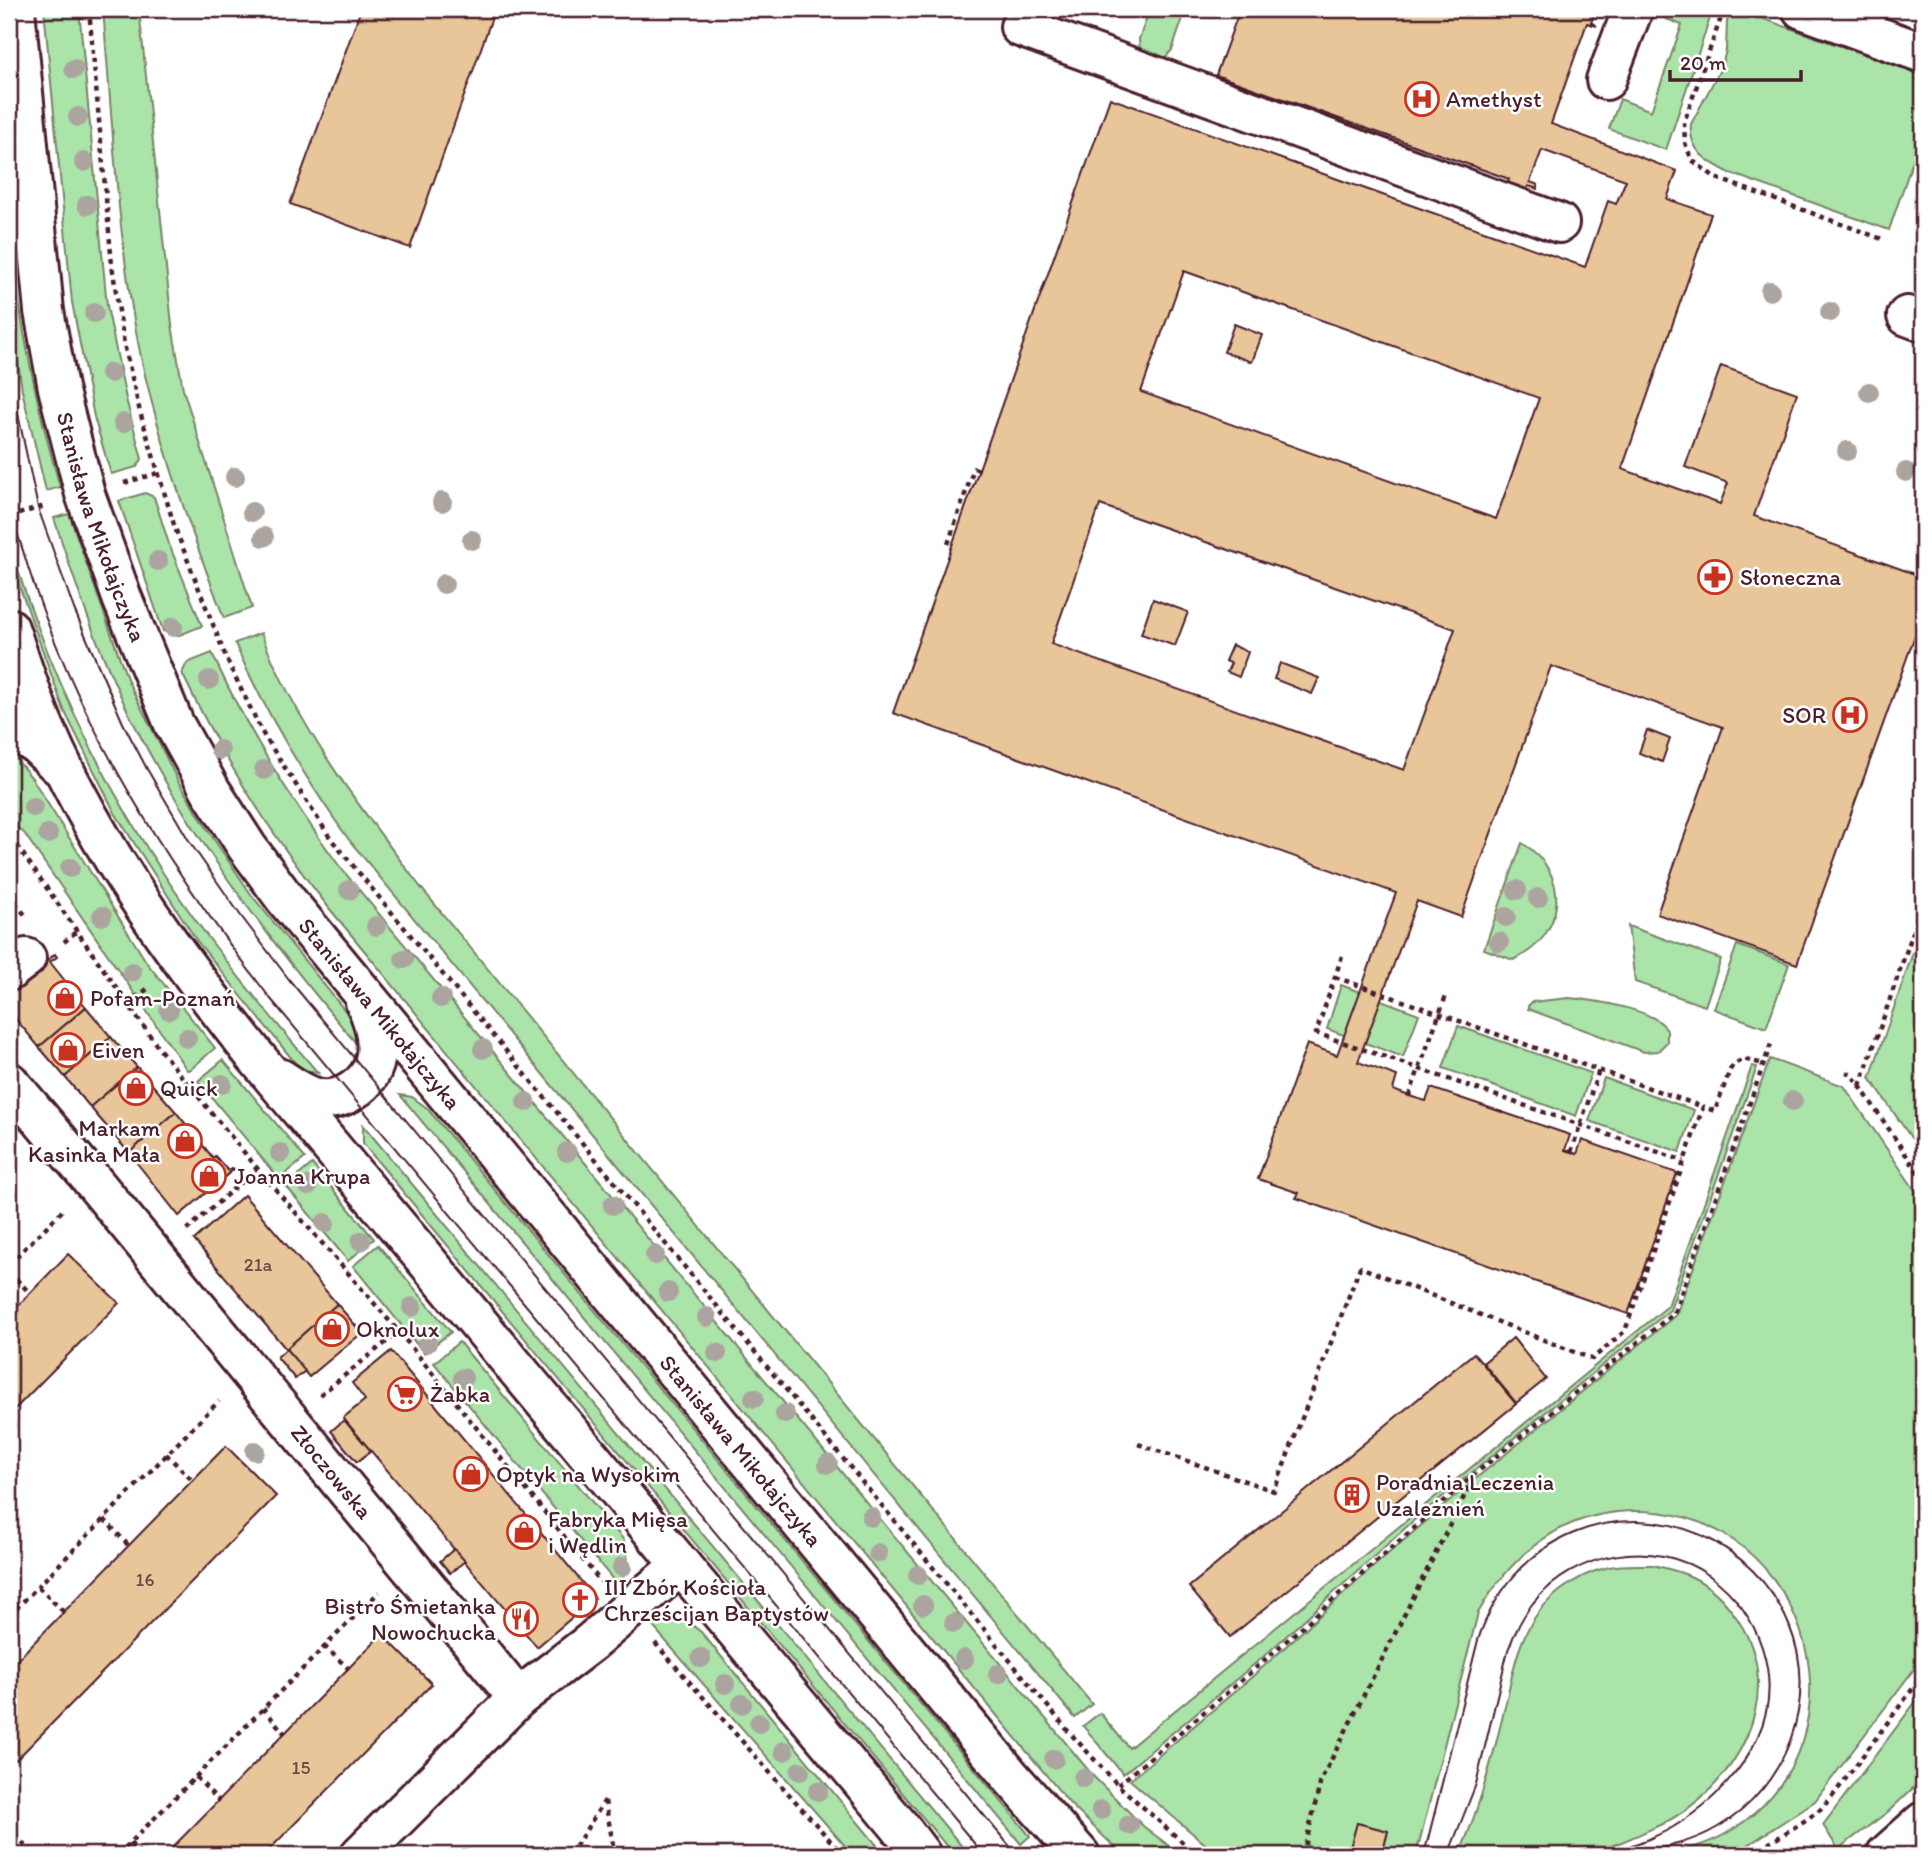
<svg xmlns="http://www.w3.org/2000/svg" width="1932" height="1864" font-family="Itim,sans-serif">
  <style>
    .green { fill: #aae4a9; stroke: #7a826a; stroke-width: 2 }
    .building { fill: #e9c59a; stroke: #4a1f2b; stroke-width: 2; fill-rule: evenodd }
    .lines { fill: none; stroke-linecap: round; stroke-linejoin: round }
    .minor-casing { stroke: #4a1f2b; stroke-width: 44 }
    .path { stroke: #4a1f2b; stroke-width: 4.5; stroke-dasharray: 5 5; stroke-linecap: butt }
    .minor { stroke: #fff; stroke-width: 38 }
    .tram { stroke: #4a1f2b; stroke-width: 2 }
    .tree { fill: #aba49f }
    .labels { text-anchor: middle; dominant-baseline: central; stroke-width: 5; stroke-linejoin: round; paint-order: stroke }
    .number-label { font-size: 19px; fill: #724847 }
    .poi-label { font-size: 23px; fill: #4a1f2b; stroke: #fff; text-anchor: start }
    .street-label { font-size: 23px; fill: #4a1f2b; stroke: #fff }
  </style>
  <rect width="100%" height="100%" fill="#fff"/>
  <filter id="ink" filterUnits="userSpaceOnUse"><feTurbulence type="fractalNoise" baseFrequency=".0143" numOctaves="2"/><feDisplacementMap in="SourceGraphic" scale="14" xChannelSelector="R" yChannelSelector="G"/><feConvolveMatrix kernelMatrix="1 2 1 2 8 2 1 2 1" color-interpolation-filters="sRGB"/></filter>
  <g filter="url(#ink)">
    <g class="green">
      <path d="M 44,9 L 79,9 L 107,306 L 126,399 L 142,459 L 137,467 L 111,474 L 94,417 L 72,302 Z"/>
      <path d="M 103,9 L 139,9 L 172,325 L 183,389 L 252,608 L 224,618 C 193,537 164,456 144,371 C 118,255 113,128 103,9 Z"/>
      <path d="M 1150,9 L 1157,9 L 1183,18 L 1172,50 L 1163,60 L 1140,52 L 1139,39 Z"/>
      <path d="M 1654,9 L 1713,9 L 1666,150 L 1609,129 L 1620,99 L 1651,111 L 1682,25 L 1651,13 Z"/>
      <path d="M 1741,11 L 1917,73 L 1915,78 L 1923,87 L 1923,131 L 1889,230 L 1730,173 C 1708,162 1688,151 1691,124 L 1722,66 L 1726,50 L 1727,21 L 1732,14 Z"/>
      <path d="M 9,213 C 16,307 34,397 60,487 L 46,491 L 22,390 L 9,302 Z"/>
      <path d="M 145,493 L 154,497 L 169,544 L 202,626 L 177,636 L 163,631 L 119,501 Z"/>
      <path d="M 69,514 L 128,681 L 179,783 L 213,838 L 253,897 L 351,1018 L 356,1030 L 355,1042 C 266,937 182,826 123,701 C 95,642 74,580 54,518 Z"/>
      <path d="M 9,542 C 45,661 98,775 167,879 C 212,947 265,1010 318,1073 L 305,1070 L 296,1064 L 197,941 L 115,813 L 64,710 L 9,557 Z"/>
      <path d="M 261,633 C 298,728 360,808 422,889 L 1092,1704 L 1075,1718 L 349,840 C 305,778 265,713 235,643 Z"/>
      <path d="M 212,653 C 246,729 291,800 340,867 L 1094,1777 L 1143,1826 L 1181,1855 L 1123,1855 L 1071,1805 L 329,908 C 271,835 222,757 182,673 L 187,663 Z"/>
      <path d="M 9,754 L 17,760 L 32,778 L 147,963 L 215,1048 L 191,1069 L 187,1070 L 24,833 L 9,822 Z"/>
      <path d="M 1522,843 C 1572,873 1566,937 1513,960 L 1484,949 Z"/>
      <path d="M 1923,923 L 1923,1155 L 1870,1078 Z"/>
      <path d="M 1628,926 L 1721,959 L 1705,1006 L 1635,982 Z"/>
      <path d="M 1737,945 L 1789,964 L 1766,1028 L 1714,1009 Z"/>
      <path d="M 1341,985 L 1419,1014 L 1403,1057 L 1327,1029 Z"/>
      <path d="M 1569,998 C 1592,1000 1656,1009 1667,1030 L 1667,1042 L 1658,1051 L 1644,1052 L 1528,1009 L 1528,1006 L 1532,1002 Z"/>
      <path d="M 1458,1026 L 1591,1073 L 1576,1116 L 1443,1068 Z"/>
      <path d="M 1770,1059 L 1844,1086 L 1923,1202 L 1923,1657 L 1815,1801 L 1733,1855 L 1662,1855 C 1684,1850 1707,1845 1727,1833 C 1885,1738 1801,1493 1617,1512 C 1553,1519 1509,1559 1478,1613 L 1416,1855 L 1382,1855 L 1388,1831 L 1357,1823 L 1348,1855 L 1218,1855 L 1130,1780 L 1253,1676 L 1382,1559 L 1480,1475 L 1676,1315 Z"/>
      <path d="M 223,1060 L 305,1158 L 279,1179 L 198,1081 Z"/>
      <path d="M 1752,1066 L 1757,1067 L 1670,1310 L 1413,1521 L 1263,1657 L 1123,1774 L 1083,1726 L 1100,1713 L 1129,1748 L 1668,1306 Z"/>
      <path d="M 1604,1078 L 1694,1110 L 1680,1152 L 1589,1121 Z"/>
      <path d="M 400,1095 L 412,1097 L 427,1108 L 1030,1836 L 1021,1844 Z"/>
      <path d="M 363,1125 L 969,1855 L 954,1855 L 370,1152 L 363,1143 Z"/>
      <path d="M 312,1164 L 374,1239 L 348,1261 L 286,1186 Z"/>
      <path d="M 378,1245 L 451,1332 L 424,1353 L 353,1266 Z"/>
      <path d="M 459,1342 L 623,1539 C 631,1555 627,1571 619,1587 L 434,1363 Z"/>
      <path d="M 1652,1565 C 1665,1568 1679,1571 1692,1577 C 1711,1586 1727,1603 1738,1620 C 1789,1696 1735,1789 1660,1825 C 1636,1836 1607,1850 1580,1855 C 1569,1857 1555,1855 1543,1855 C 1515,1855 1487,1855 1459,1855 C 1478,1812 1490,1769 1501,1723 C 1509,1693 1513,1659 1527,1631 C 1542,1599 1575,1575 1609,1567 C 1623,1564 1638,1565 1652,1565 Z"/>
      <path d="M 664,1617 L 686,1620 L 701,1632 L 885,1855 L 853,1855 L 649,1622 Z"/>
      <path d="M 1923,1692 L 1923,1774 L 1913,1788 L 1889,1811 L 1838,1849 L 1823,1825 Z"/>
    </g>
    <g class="building">
      <path d="M 361,9 L 495,9 L 410,248 L 290,204 Z"/>
      <path d="M 1240,9 L 1597,9 L 1591,22 L 1597,26 L 1587,23 L 1551,124 L 1677,171 L 1667,199 L 1711,214 L 1622,469 L 1720,504 L 1728,483 L 1685,467 L 1721,366 L 1797,393 L 1754,516 L 1923,577 L 1923,613 L 1797,964 L 1657,914 L 1723,727 L 1551,666 L 1461,917 L 1417,901 L 1358,1062 L 1397,1076 L 1393,1090 L 1409,1096 L 1426,1101 L 1431,1088 L 1570,1135 L 1565,1150 L 1577,1154 L 1582,1140 L 1677,1173 L 1628,1314 L 1296,1198 L 1299,1193 L 1258,1179 L 1307,1044 L 1337,1055 L 1396,893 L 893,713 L 1110,98 L 1585,267 L 1608,201 L 1616,204 L 1626,180 L 1542,150 L 1530,182 L 1538,185 L 1538,189 L 1528,186 L 1525,197 L 1506,190 L 1509,179 L 1216,75 ZM 1184,271 L 1539,398 L 1496,519 L 1141,392 ZM 1100,505 L 1455,629 L 1404,770 L 1051,644 Z"/>
      <path d="M 1234,324 L 1262,335 L 1252,362 L 1224,352 Z"/>
      <path d="M 1153,599 L 1188,612 L 1175,646 L 1141,634 Z"/>
      <path d="M 1232,645 L 1248,652 L 1239,677 L 1227,672 L 1231,663 L 1225,661 Z"/>
      <path d="M 1280,663 L 1319,678 L 1312,694 L 1274,679 Z"/>
      <path d="M 1647,730 L 1670,739 L 1662,762 L 1639,753 Z"/>
      <path d="M 55,954 L 57,957 L 50,962 L 86,1007 L 39,1047 L 9,1011 L 9,993 Z"/>
      <path d="M 86,1007 L 111,1037 L 65,1077 L 39,1047 Z"/>
      <path d="M 111,1037 L 137,1067 L 90,1107 L 65,1077 Z"/>
      <path d="M 137,1067 L 176,1112 L 129,1153 L 90,1107 Z"/>
      <path d="M 176,1112 L 213,1158 L 215,1156 L 228,1171 L 232,1168 L 234,1169 L 179,1216 L 129,1153 Z"/>
      <path d="M 244,1195 L 337,1304 L 286,1349 L 194,1240 Z"/>
      <path d="M 68,1254 L 119,1303 L 9,1415 L 9,1315 Z"/>
      <path d="M 337,1304 L 362,1333 L 309,1377 L 286,1349 Z"/>
      <path d="M 1513,1338 L 1546,1379 L 1516,1403 L 1483,1363 Z"/>
      <path d="M 286,1349 L 305,1371 L 295,1379 L 277,1357 Z"/>
      <path d="M 391,1351 L 595,1598 L 537,1647 L 343,1418 L 365,1400 L 352,1383 Z"/>
      <path d="M 1474,1353 L 1516,1404 L 1230,1637 L 1189,1587 Z"/>
      <path d="M 344,1420 L 371,1451 L 357,1462 L 331,1431 Z"/>
      <path d="M 226,1446 L 276,1496 L 16,1760 L 9,1753 L 9,1668 Z"/>
      <path d="M 454,1549 L 465,1561 L 450,1573 L 440,1561 Z"/>
      <path d="M 382,1634 L 432,1684 L 264,1855 L 165,1855 Z"/>
      <path d="M 1357,1823 L 1388,1831 L 1382,1855 L 1348,1855 Z"/>
    </g>
    <g class="lines">
      <g class="minor-casing">
        <g id="minor">
          <path id="s1" d="M 15,9 L 44,311 L 58,388 L 85,494 L 122,598 L 174,724 L 211,791 L 247,847 L 286,900 L 1010,1776 L 1080,1855"/>
          <path d="M 1802,9 L 1923,53"/>
          <path d="M 1020,27 L 1559,223"/>
          <path d="M 1606,80 L 1633,9"/>
          <path d="M 1907,316 L 1923,322"/>
          <path d="M 9,628 C 20,660 30,692 43,724 C 95,846 174,954 256,1057 L 900,1827 L 921,1855"/>
          <path d="M 9,727 L 37,745 L 58,765"/>
          <path d="M 9,971 L 26,958"/>
          <path d="M 281,1079 C 293,1087 306,1097 321,1099 C 331,1100 343,1097 352,1091 C 385,1071 380,1032 365,1002"/>
          <path id="s2" d="M 9,1082 L 92,1180 L 518,1698"/>
          <path d="M 360,1855 L 518,1698 L 590,1643 L 681,1565"/>
          <path d="M 1886,1855 L 1923,1822"/>
        </g>
      </g>
      <g class="path">
        <path d="M 89,9 L 112,265 L 124,344 L 140,412 L 175,528 L 227,660 L 263,734 L 331,839 L 1069,1732 L 1118,1785 L 1197,1855"/>
        <path d="M 1724,9 L 1684,122 L 1685,143 L 1692,160 L 1716,178 L 1885,240"/>
        <path d="M 124,483 L 158,473"/>
        <path d="M 9,517 L 45,506"/>
        <path d="M 948,544 L 974,468 L 979,470"/>
        <path d="M 9,839 L 16,844 L 160,1050 L 257,1168 L 399,1332 L 601,1582"/>
        <path d="M 9,895 L 26,916"/>
        <path d="M 64,942 L 77,931"/>
        <path d="M 1342,956 L 1316,1033 L 1684,1161"/>
        <path d="M 1335,977 L 1703,1107"/>
        <path d="M 127,1004 L 150,987"/>
        <path d="M 1846,1072 L 1851,1074 L 1860,1086 L 1923,1180"/>
        <path d="M 1860,1086 L 1923,903"/>
        <path d="M 1409,1096 L 1447,993"/>
        <path d="M 1571,1152 L 1599,1070"/>
        <path d="M 187,1230 L 257,1168"/>
        <path d="M 9,1264 L 63,1210"/>
        <path d="M 9,1272 L 30,1293"/>
        <path d="M 320,1395 L 399,1332"/>
        <path d="M 1138,1444 L 1274,1491 L 1360,1267 L 1592,1359 L 1625,1331 L 1703,1107 L 1715,1111 L 1730,1070 L 1733,1065 L 1743,1059 L 1764,1064"/>
        <path d="M 166,1454 L 193,1481"/>
        <path d="M 104,1519 L 129,1546"/>
        <path d="M 38,1587 L 64,1612"/>
        <path d="M 9,1616 L 219,1401"/>
        <path d="M 655,1643 L 843,1855"/>
        <path d="M 324,1646 L 349,1669"/>
        <path d="M 263,1708 L 285,1734"/>
        <path d="M 196,1777 L 219,1801"/>
        <path d="M 1118,1785 L 1250,1673 L 1476,1473 L 1674,1313 L 1771,1044"/>
        <path d="M 605,1801 L 615,1855"/>
        <path d="M 9,1827 L 33,1855"/>
        <path d="M 130,1843 L 142,1855"/>
        <path d="M 118,1855 L 379,1592"/>
        <path d="M 570,1855 L 605,1800"/>
        <path d="M 1303,1855 L 1321,1780 L 1475,1475"/>
        <path d="M 1751,1855 L 1818,1812 L 1832,1797 L 1923,1675"/>
      </g>
      <use href="#minor" class="minor"/>
      <g class="tram">
        <path d="M 9,372 L 38,508 L 74,609 L 123,723 L 147,769 L 191,844 L 241,916 L 291,982 L 1017,1855"/>
        <path d="M 9,506 C 14,526 22,546 28,567 C 80,730 166,863 270,998 L 984,1855"/>
        <path d="M 1424,1855 L 1478,1640 C 1494,1592 1527,1552 1574,1533 C 1658,1498 1755,1542 1789,1625 C 1820,1699 1786,1788 1718,1827 C 1690,1844 1658,1849 1627,1855"/>
        <path d="M 1448,1855 L 1476,1784 L 1508,1650 C 1514,1634 1522,1617 1533,1603 C 1575,1552 1654,1536 1710,1576 C 1759,1611 1784,1679 1758,1736 C 1743,1771 1712,1802 1681,1822 C 1658,1838 1629,1846 1603,1855"/>
      </g>
    </g>
    <g class="tree">
      <circle cx="74" cy="69" r="10"/>
      <circle cx="78" cy="117" r="10"/>
      <circle cx="84" cy="162" r="10"/>
      <circle cx="87" cy="205" r="10"/>
      <circle cx="1770" cy="291" r="10"/>
      <circle cx="1830" cy="312" r="10"/>
      <circle cx="94" cy="313" r="10"/>
      <circle cx="110" cy="373" r="10"/>
      <circle cx="1869" cy="392" r="10"/>
      <circle cx="123" cy="423" r="10"/>
      <circle cx="1847" cy="451" r="10"/>
      <circle cx="1906" cy="472" r="10"/>
      <circle cx="235" cy="477" r="10"/>
      <circle cx="442" cy="502" r="10"/>
      <circle cx="252" cy="512" r="10"/>
      <circle cx="264" cy="537" r="10"/>
      <circle cx="472" cy="540" r="10"/>
      <circle cx="158" cy="561" r="10"/>
      <circle cx="444" cy="584" r="10"/>
      <circle cx="173" cy="627" r="10"/>
      <circle cx="209" cy="680" r="10"/>
      <circle cx="220" cy="750" r="10"/>
      <circle cx="264" cy="770" r="10"/>
      <circle cx="33" cy="807" r="10"/>
      <circle cx="48" cy="834" r="10"/>
      <circle cx="70" cy="868" r="10"/>
      <circle cx="349" cy="890" r="10"/>
      <circle cx="1517" cy="890" r="10"/>
      <circle cx="1538" cy="898" r="10"/>
      <circle cx="102" cy="916" r="10"/>
      <circle cx="1506" cy="917" r="10"/>
      <circle cx="376" cy="926" r="10"/>
      <circle cx="1499" cy="942" r="10"/>
      <circle cx="404" cy="959" r="10"/>
      <circle cx="132" cy="972" r="10"/>
      <circle cx="441" cy="998" r="10"/>
      <circle cx="169" cy="1010" r="10"/>
      <circle cx="187" cy="1038" r="10"/>
      <circle cx="483" cy="1049" r="10"/>
      <circle cx="222" cy="1084" r="10"/>
      <circle cx="1793" cy="1101" r="10"/>
      <circle cx="526" cy="1102" r="10"/>
      <circle cx="567" cy="1152" r="10"/>
      <circle cx="280" cy="1153" r="10"/>
      <circle cx="308" cy="1186" r="10"/>
      <circle cx="613" cy="1205" r="10"/>
      <circle cx="325" cy="1223" r="10"/>
      <circle cx="361" cy="1241" r="10"/>
      <circle cx="655" cy="1255" r="10"/>
      <circle cx="668" cy="1292" r="10"/>
      <circle cx="412" cy="1307" r="10"/>
      <circle cx="707" cy="1317" r="10"/>
      <circle cx="427" cy="1343" r="10"/>
      <circle cx="717" cy="1353" r="10"/>
      <circle cx="463" cy="1378" r="10"/>
      <circle cx="754" cy="1398" r="10"/>
      <circle cx="785" cy="1414" r="10"/>
      <circle cx="255" cy="1451" r="10"/>
      <circle cx="828" cy="1464" r="10"/>
      <circle cx="871" cy="1517" r="10"/>
      <circle cx="878" cy="1553" r="10"/>
      <circle cx="622" cy="1567" r="10"/>
      <circle cx="918" cy="1575" r="10"/>
      <circle cx="923" cy="1605" r="10"/>
      <circle cx="954" cy="1623" r="10"/>
      <circle cx="701" cy="1658" r="10"/>
      <circle cx="964" cy="1659" r="10"/>
      <circle cx="998" cy="1674" r="10"/>
      <circle cx="725" cy="1684" r="10"/>
      <circle cx="742" cy="1704" r="10"/>
      <circle cx="759" cy="1723" r="10"/>
      <circle cx="784" cy="1751" r="10"/>
      <circle cx="1054" cy="1759" r="10"/>
      <circle cx="800" cy="1771" r="10"/>
      <circle cx="1083" cy="1778" r="10"/>
      <circle cx="818" cy="1791" r="10"/>
      <circle cx="1101" cy="1810" r="10"/>
      <circle cx="1129" cy="1825" r="10"/>
    </g>
  </g>
  <defs>
    <g id="hospital-ring" transform="scale(1.75)"><circle r="9.5" fill="#fff" stroke="#c8321e" stroke-width="1.5"/><path d="M-5-5h3v3.5h4V-5h3V5h-3V1.5h-4V5h-3Z" fill="#c8321e"/></g>
    <g id="pharmacy-ring" transform="scale(1.75)"><circle r="9.5" fill="#fff" stroke="#c8321e" stroke-width="1.5"/><path d="M-2-6h4v4h4v4h-4v4h-4v-4h-4v-4h4Z" fill="#c8321e"/></g>
    <g id="shop-ring" transform="scale(1.75)"><circle r="9.5" fill="#fff" stroke="#c8321e" stroke-width="1.5"/><path d="M-5-2.5h2.3a2.7 3.5 0 0 1 5.4 0H5L5.5 6h-11ZM-1.5-2.5h3a1.5 2.3 0 0 0-3 0Z" fill="#c8321e"/></g>
    <g id="supermarket-ring" transform="scale(1.75)"><circle r="9.5" fill="#fff" stroke="#c8321e" stroke-width="1.5"/><path d="M-6-5.5h2.5l.6 2H6L4.5 2H-2.5L-4.4-4H-6ZM-1.5 3.2a1.3 1.3 0 1 0 .1 0ZM3 3.2a1.3 1.3 0 1 0 .1 0Z" fill="#c8321e"/></g>
    <g id="building-ring" transform="scale(1.75)"><circle r="9.5" fill="#fff" stroke="#c8321e" stroke-width="1.5"/><path d="M-4-6H4V6H1V3H-1V6H-4ZM-2.5-4.3h1.7v1.8h-1.7ZM.8-4.3h1.7v1.8H.8ZM-2.5-1h1.7V.8h-1.7ZM.8-1h1.7V.8H.8Z" fill="#c8321e"/></g>
    <g id="church-ring" transform="scale(1.75)"><circle r="9.5" fill="#fff" stroke="#c8321e" stroke-width="1.5"/><path d="M-1.2-6h2.4v3.5h3.3v2.4h-3.3V6h-2.4V-.1h-3.3v-2.4h3.3Z" fill="#c8321e"/></g>
    <g id="restaurant-ring" transform="scale(1.75)"><circle r="9.5" fill="#fff" stroke="#c8321e" stroke-width="1.5"/><path d="M-5-6h1v4h1v-4h1v4h1v-4h1v5L-1.5 .5V6h-2V.5L-5-1ZM5-6V6H3V1.5H1.5Q1.5-4 5-6Z" fill="#c8321e"/></g>
  </defs>
  <g fill-rule="evenodd">
    <use href="#hospital-ring" x="1422" y="99"/>
    <use href="#pharmacy-ring" x="1715" y="577"/>
    <use href="#hospital-ring" x="1850" y="715"/>
    <use href="#shop-ring" x="65" y="998"/>
    <use href="#shop-ring" x="68" y="1050"/>
    <use href="#shop-ring" x="136" y="1088"/>
    <use href="#shop-ring" x="185" y="1141"/>
    <use href="#shop-ring" x="209" y="1176"/>
    <use href="#shop-ring" x="332" y="1329"/>
    <use href="#supermarket-ring" x="405" y="1394"/>
    <use href="#shop-ring" x="471" y="1474"/>
    <use href="#building-ring" x="1352" y="1495"/>
    <use href="#shop-ring" x="524" y="1532"/>
    <use href="#church-ring" x="580" y="1600"/>
    <use href="#restaurant-ring" x="521" y="1619"/>
  </g>
  <g class="labels">
    <g class="number-label">
      <text x="258" y="1264">21a</text>
      <text x="145" y="1579">16</text>
      <text x="301" y="1767">15</text>
    </g>
    <g class="poi-label">
      <text x="1446" y="99">Amethyst</text>
      <text x="1740" y="577">Słoneczna</text>
      <text x="1826" y="715" text-anchor="end">SOR</text>
      <text x="90" y="998">Pofam-Poznań</text>
      <text x="92" y="1050">Eiven</text>
      <text x="160" y="1088">Quick</text>
      <text x="160" y="1128" text-anchor="end">Markam<tspan x="160" dy="26">Kasinka Mała</tspan></text>
      <text x="234" y="1176">Joanna Krupa</text>
      <text x="356" y="1329">Oknolux</text>
      <text x="430" y="1394">Żabka</text>
      <text x="496" y="1474">Optyk na Wysokim</text>
      <text x="1376" y="1482">Poradnia Leczenia<tspan x="1376" dy="26">Uzależnień</tspan></text>
      <text x="548" y="1519">Fabryka Mięsa<tspan x="548" dy="26">i Wędlin</tspan></text>
      <text x="604" y="1587">III Zbór Kościoła<tspan x="604" dy="26">Chrześcijan Baptystów</tspan></text>
      <text x="496" y="1606" text-anchor="end">Bistro Śmietanka<tspan x="496" dy="26">Nowochucka</tspan></text>
    </g>
    <g class="street-label">
      <text stroke="none"><textPath href="#s1" startOffset="527">Stanisława Mikołajczyka</textPath></text>
      <text stroke="none"><textPath href="#s1" startOffset="1094">Stanisława Mikołajczyka</textPath></text>
      <text stroke="none"><textPath href="#s1" startOffset="1661">Stanisława Mikołajczyka</textPath></text>
      <text stroke="none"><textPath href="#s2" startOffset="506">Złoczowska</textPath></text>
    </g>
  </g>
  <rect width="1932" height="1864" fill="none" stroke="#fff" stroke-width="35"/>
  <rect x="18" y="18" width="1897" height="1829" fill="none" stroke="#4a1f2b" stroke-width="2.5" filter="url(#ink)"/>
  <path d="M1670 70v10h131v-10" fill="none" stroke="#4a1f2b" stroke-width="3.5"/>
  <text x="1680" y="70" font-size="21" fill="#4a1f2b" stroke="#ffffff" stroke-width="5" paint-order="stroke">20 m</text>
</svg>
